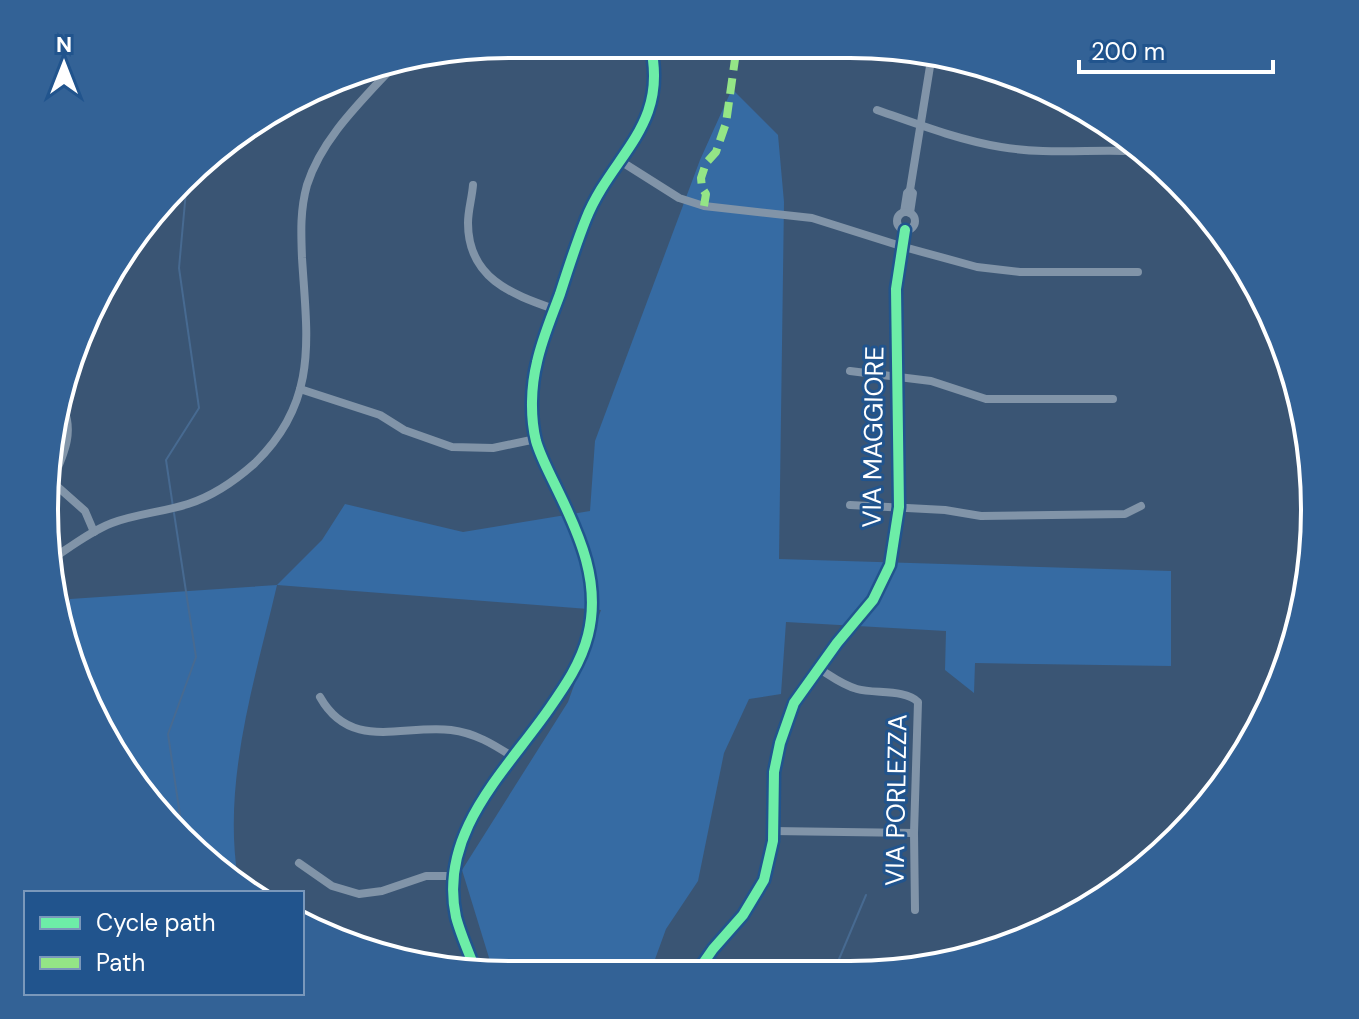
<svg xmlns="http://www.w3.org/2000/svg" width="1359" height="1019" font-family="'DM Sans',sans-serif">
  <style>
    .green { fill: #366ba3 }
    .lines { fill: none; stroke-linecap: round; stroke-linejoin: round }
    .stream { stroke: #476a91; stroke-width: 2 }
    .street { stroke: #8194a8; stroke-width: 8 }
    .quiet { stroke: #94e586; stroke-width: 8; stroke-dasharray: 16 8; stroke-linecap: butt }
    .cycleway-casing { stroke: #21548d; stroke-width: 15 }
    .cycleway { stroke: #6deda7; stroke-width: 10 }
    .labels { text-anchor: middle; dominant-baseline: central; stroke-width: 6; stroke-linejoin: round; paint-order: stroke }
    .street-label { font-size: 26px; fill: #fff; stroke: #21548d }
    .rim { fill: none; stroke: #fff; stroke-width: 4 }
  </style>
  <rect width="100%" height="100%" fill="#3a5574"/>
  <path class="green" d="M 732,89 L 778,135 L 784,202 L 779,559 L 1171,571 L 1171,666 L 975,663 L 974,693 L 945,670 L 946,631 L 786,622 L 781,694 L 749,699 L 724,753 L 698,881 L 666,929 L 650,973 L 494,974 L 462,870 L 568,702 L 601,610 L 277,585 C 255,680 222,781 238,879 L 140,793 L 69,660 L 63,631 L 70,599 L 277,585 L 322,540 L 345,504 L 463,532 L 590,511 L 595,441 L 700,160 Z"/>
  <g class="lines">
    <g class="stream">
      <path d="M 173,507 L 166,460 L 199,408 L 179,268 L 187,180"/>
      <path d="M 174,513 L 196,657 L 168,734 L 182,829"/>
      <path d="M 834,971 L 866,895"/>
    </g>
    <g class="street">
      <path d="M 877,110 C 917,124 959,140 1001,147 C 1041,154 1083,150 1124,151 L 1133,145"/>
      <path d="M 622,162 L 679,198 L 704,206 L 812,218 L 904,247 L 977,267 L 1020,272 L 1138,272"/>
      <path d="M 473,185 C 472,198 468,210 468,223 C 468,278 511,294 554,309"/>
      <path d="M 910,190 L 932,54"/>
      <path d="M 904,212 L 907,193 L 910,190 L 913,193 L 910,213"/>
      <circle cx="906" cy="221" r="9"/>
      <path d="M 850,371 L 931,381 L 986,399 L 1113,399"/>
      <path d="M 300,389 L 380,415 L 404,430 L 452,447 L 493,448 L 536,439"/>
      <path d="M 50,480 L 85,511 L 94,532"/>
      <path d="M 52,481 C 64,455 77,427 59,401"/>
      <path d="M 850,505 L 945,510 L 981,516 L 1125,514 L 1141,506"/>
      <path d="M 49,561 C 69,548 89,532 112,523 C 136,514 163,512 188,504 C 213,496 236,480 255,463 C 319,401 307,338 302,258 C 301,233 300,210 307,185 C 323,135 366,97 400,59"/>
      <path d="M 818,668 C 831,676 842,685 857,689 C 875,694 905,689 918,702 L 914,833 L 915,910"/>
      <path d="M 320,697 C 351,752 403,724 451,730 C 475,733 493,744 513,757"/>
      <path d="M 773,831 L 914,833"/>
      <path d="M 299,863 L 332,886 L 359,894 L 382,891 L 426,876 L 454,876"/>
      <path d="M 697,972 L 713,949 L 743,915 L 764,880 L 773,841 L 774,772 L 780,743 L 794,703 L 837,643 L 873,600 L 890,565 L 899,507 L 896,289 L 905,230"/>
      <path d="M 477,974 C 470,955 461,936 456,917 C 438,833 505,772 549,709 C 565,686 581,663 588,635 C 601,583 580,536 558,491 C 550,474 541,458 536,441 C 530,417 531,386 537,362 C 542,339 552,316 560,294 C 568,269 576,244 586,219 C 612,154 670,126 650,44"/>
    </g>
    <path class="quiet" d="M 704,206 L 706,194 L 702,188 L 701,178 L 706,163 L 716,152 L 726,123 L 737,45"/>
    <g class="cycleway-casing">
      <g id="cycleway">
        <path d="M 697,972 L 713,949 L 743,915 L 764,880 L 773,841 L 774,772 L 780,743 L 794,703 L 837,643 L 873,600 L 890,565 L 899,507 L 896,289 L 905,230"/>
        <path d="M 477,974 C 470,955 461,936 456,917 C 438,833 505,772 549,709 C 565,686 581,663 588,635 C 601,583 580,536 558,491 C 550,474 541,458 536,441 C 530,417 531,386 537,362 C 542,339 552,316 560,294 C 568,269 576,244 586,219 C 612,154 670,126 650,44"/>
      </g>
    </g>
    <use href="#cycleway" class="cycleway"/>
  </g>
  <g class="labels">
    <g class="street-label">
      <text transform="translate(873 437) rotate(-89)">VIA MAGGIORE</text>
      <text transform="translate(896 800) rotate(-89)">VIA PORLEZZA</text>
    </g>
  </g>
  <path d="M0 0H1359V1019H0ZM509 58H850A451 451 0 0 1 1301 509V510A451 451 0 0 1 850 961H509A451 451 0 0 1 58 510V509A451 451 0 0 1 509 58Z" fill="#336296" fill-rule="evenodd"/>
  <path class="rim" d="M509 58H850A451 451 0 0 1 1301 509V510A451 451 0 0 1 850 961H509A451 451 0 0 1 58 510V509A451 451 0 0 1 509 58Z"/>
  <rect x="24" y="891" width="280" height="104" fill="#21548d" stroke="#7a98bb" stroke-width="2"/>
  <rect x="40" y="917" width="40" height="12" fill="#6deda7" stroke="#7a98bb" stroke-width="2"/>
  <text x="96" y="931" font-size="24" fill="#ffffff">Cycle path</text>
  <rect x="40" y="957" width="40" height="12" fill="#94e586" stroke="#7a98bb" stroke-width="2"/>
  <text x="96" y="971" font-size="24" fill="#ffffff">Path</text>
  <g transform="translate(64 64)" stroke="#21548d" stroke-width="6" paint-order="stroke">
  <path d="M0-6L14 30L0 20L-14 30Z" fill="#ffffff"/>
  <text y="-12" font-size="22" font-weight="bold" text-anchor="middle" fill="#ffffff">N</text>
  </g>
  <path d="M1079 60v12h194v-12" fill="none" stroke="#ffffff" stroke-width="4"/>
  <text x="1091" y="60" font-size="24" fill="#ffffff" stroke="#21548d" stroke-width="6" paint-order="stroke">200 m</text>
</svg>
